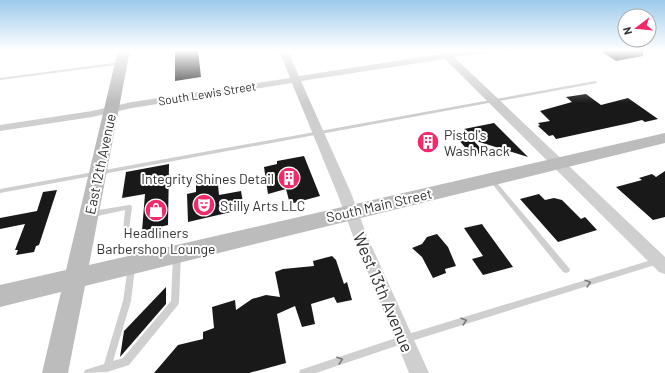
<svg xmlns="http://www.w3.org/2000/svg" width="665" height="373" font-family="Barlow,sans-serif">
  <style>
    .building { fill: #191919 }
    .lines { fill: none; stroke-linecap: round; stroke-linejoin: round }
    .service { fill: #cfcfcf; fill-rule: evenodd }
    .minor { fill: #cfcfcf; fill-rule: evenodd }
    .secondary { fill: #bcbcbc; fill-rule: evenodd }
    .oneway { stroke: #797979 }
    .labels { text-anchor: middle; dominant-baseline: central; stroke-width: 4; stroke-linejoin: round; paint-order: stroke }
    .far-street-label { font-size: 12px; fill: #323232; stroke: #fff }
    .poi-label { font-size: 14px; fill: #323232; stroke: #fff; text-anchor: start }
    .street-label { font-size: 14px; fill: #323232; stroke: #fff }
    .near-street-label { font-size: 17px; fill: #323232; stroke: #fff }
  </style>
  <rect width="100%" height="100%" fill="#fff"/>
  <g class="building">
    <path d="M 175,50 L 198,50 L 201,77 L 175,81 Z"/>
    <path d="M 599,50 L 643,50 L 643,56 L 616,61 Z"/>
    <path d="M 586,94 L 601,105 L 628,98 L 658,119 L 645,122 L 642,120 L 630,123 L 556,139 L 553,135 L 549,136 L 538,126 L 540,125 L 538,123 L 550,121 L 540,111 L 572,102 L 566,97 Z"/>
    <path d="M 494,123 L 528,157 L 473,140 L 484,152 L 472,155 L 456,137 L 468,134 L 464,129 Z"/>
    <path d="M 304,156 L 320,196 L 290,204 L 286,189 L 268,194 L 264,167 L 277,164 L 277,161 Z"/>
    <path d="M 169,164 L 168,225 L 142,231 L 145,194 L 122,198 L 126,172 Z"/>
    <path d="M 665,171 L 665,217 L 653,220 L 616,187 L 642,180 L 639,178 L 652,174 L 656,177 Z"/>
    <path d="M 217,175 L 219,195 L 241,191 L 244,209 L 188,222 L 187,194 L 196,192 L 196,182 L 202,181 L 201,178 Z"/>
    <path d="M 57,190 L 39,245 L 36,246 L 34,252 L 16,255 L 18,250 L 15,250 L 25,224 L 0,229 L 0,218 L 37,211 L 43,192 Z"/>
    <path d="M 539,194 L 545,200 L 554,198 L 562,200 L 581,219 L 585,217 L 597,230 L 558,242 L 520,199 Z"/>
    <path d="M 482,224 L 484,227 L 513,267 L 483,275 L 472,259 L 483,256 L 464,228 Z"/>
    <path d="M 437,234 L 448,247 L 456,266 L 445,269 L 446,273 L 433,278 L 422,257 L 412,248 L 422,244 L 427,237 Z"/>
    <path d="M 332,256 L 336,260 L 344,284 L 347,282 L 352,300 L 337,303 L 334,297 L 311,304 L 315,324 L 302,327 L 295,306 L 277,314 L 286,363 L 249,373 L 154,373 L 178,345 L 203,339 L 203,332 L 214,328 L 212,307 L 235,300 L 236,310 L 252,299 L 266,295 L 280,297 L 275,272 L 283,269 L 314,266 L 313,261 Z"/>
    <path d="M 166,287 L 166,304 L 120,357 L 124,331 Z"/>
  </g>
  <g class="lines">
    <g class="service">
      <path d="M 122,62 L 123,62 L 123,64 L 0,80 L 0,78 Z"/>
      <path d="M 595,81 L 597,82 L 597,83 L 0,193 L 0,189 Z"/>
      <path d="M 491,177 L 493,178 L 569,268 L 570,270 L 569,272 L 566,273 L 563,272 L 489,180 L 488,179 Z"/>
      <path d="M 129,205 L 131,205 L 132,207 L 129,230 L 128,232 L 126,233 L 124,232 L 123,230 L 125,210 L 93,217 L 91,216 L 90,214 L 91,212 L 93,211 Z"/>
      <path d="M 177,252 L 179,253 L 181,255 L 179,302 L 178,305 L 129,365 L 107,372 L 84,373 L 85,370 L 104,364 L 123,301 L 128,266 L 131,265 L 134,266 L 135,268 L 131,301 L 113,361 L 123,358 L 171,301 L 173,255 L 175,253 Z"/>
      <path d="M 658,258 L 661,259 L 662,261 L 661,263 L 658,264 L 405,343 L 316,373 L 299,373 L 300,370 L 405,335 Z"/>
    </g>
    <path class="minor" d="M 279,50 L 287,50 L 299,76 L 441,54 L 438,50 L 446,50 L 449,53 L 466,50 L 489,50 L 485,53 L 454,57 L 665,257 L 665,274 L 659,272 L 445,59 L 301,81 L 351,193 L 367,236 L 429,373 L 409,373 L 353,236 L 337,193 L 292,83 L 132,108 L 92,117 L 0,131 L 0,125 L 92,111 L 132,102 L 290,78 Z"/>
    <path class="secondary" d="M 118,50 L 130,50 L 89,265 L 665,133 L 665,143 L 85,286 L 68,373 L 42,373 L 61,292 L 0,307 L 0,285 L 66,270 Z"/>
  </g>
  <defs><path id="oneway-chevron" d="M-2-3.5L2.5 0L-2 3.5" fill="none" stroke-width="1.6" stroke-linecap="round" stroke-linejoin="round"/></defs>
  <g class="oneway">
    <use href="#oneway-chevron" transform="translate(588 283) rotate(-17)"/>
    <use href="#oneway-chevron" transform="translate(464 321) rotate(-17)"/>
    <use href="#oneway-chevron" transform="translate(340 360) rotate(-19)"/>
  </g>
  <linearGradient id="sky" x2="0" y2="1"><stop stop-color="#9ccaeb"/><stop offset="0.49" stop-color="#fff"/><stop offset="1" stop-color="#fff" stop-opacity="0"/></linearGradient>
  <rect width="665" height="103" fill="url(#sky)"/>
  <defs>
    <g id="building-disc" transform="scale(1.15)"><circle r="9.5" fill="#f32969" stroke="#fff"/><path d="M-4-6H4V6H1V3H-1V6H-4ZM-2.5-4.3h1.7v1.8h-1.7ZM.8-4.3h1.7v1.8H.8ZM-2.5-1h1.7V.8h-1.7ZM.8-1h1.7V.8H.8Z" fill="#fff"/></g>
    <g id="theatre-disc" transform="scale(1.15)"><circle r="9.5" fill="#f32969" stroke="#fff"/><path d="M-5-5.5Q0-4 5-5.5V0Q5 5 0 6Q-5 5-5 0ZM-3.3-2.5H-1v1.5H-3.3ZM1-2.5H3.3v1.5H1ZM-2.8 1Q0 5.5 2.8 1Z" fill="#fff"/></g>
    <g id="shop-disc" transform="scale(1.15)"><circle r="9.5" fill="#f32969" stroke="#fff"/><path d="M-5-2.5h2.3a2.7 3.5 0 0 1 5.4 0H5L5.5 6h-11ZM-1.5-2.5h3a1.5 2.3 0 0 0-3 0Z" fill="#fff"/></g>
  </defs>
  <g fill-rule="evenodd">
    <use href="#building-disc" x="428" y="142"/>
    <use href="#building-disc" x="289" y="178"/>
    <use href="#theatre-disc" x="204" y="205"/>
    <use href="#shop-disc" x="156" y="210"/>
  </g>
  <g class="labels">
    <g class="far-street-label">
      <text transform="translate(207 93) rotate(-9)">South Lewis Street</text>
    </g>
    <g class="poi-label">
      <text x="444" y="134">Pistol's<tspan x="444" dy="16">Wash Rack</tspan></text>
      <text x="274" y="178" text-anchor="end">Integrity Shines Detail</text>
      <text x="220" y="205">Stilly Arts LLC</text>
      <text x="156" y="232" text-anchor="middle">Headliners<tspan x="156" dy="16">Barbershop Lounge</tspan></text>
    </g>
    <g class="street-label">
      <text transform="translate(100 164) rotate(-78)">East 12th Avenue</text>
      <text transform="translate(379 205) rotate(-13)">South Main Street</text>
    </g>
    <g class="near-street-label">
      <text transform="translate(384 292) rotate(67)">West 13th Avenue</text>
    </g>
  </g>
  <g transform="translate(637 28) rotate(254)"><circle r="19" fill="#ffffff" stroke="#adadad"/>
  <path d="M0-3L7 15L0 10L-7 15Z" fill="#f32969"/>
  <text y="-6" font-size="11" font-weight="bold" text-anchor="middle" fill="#323232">N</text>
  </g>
</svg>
